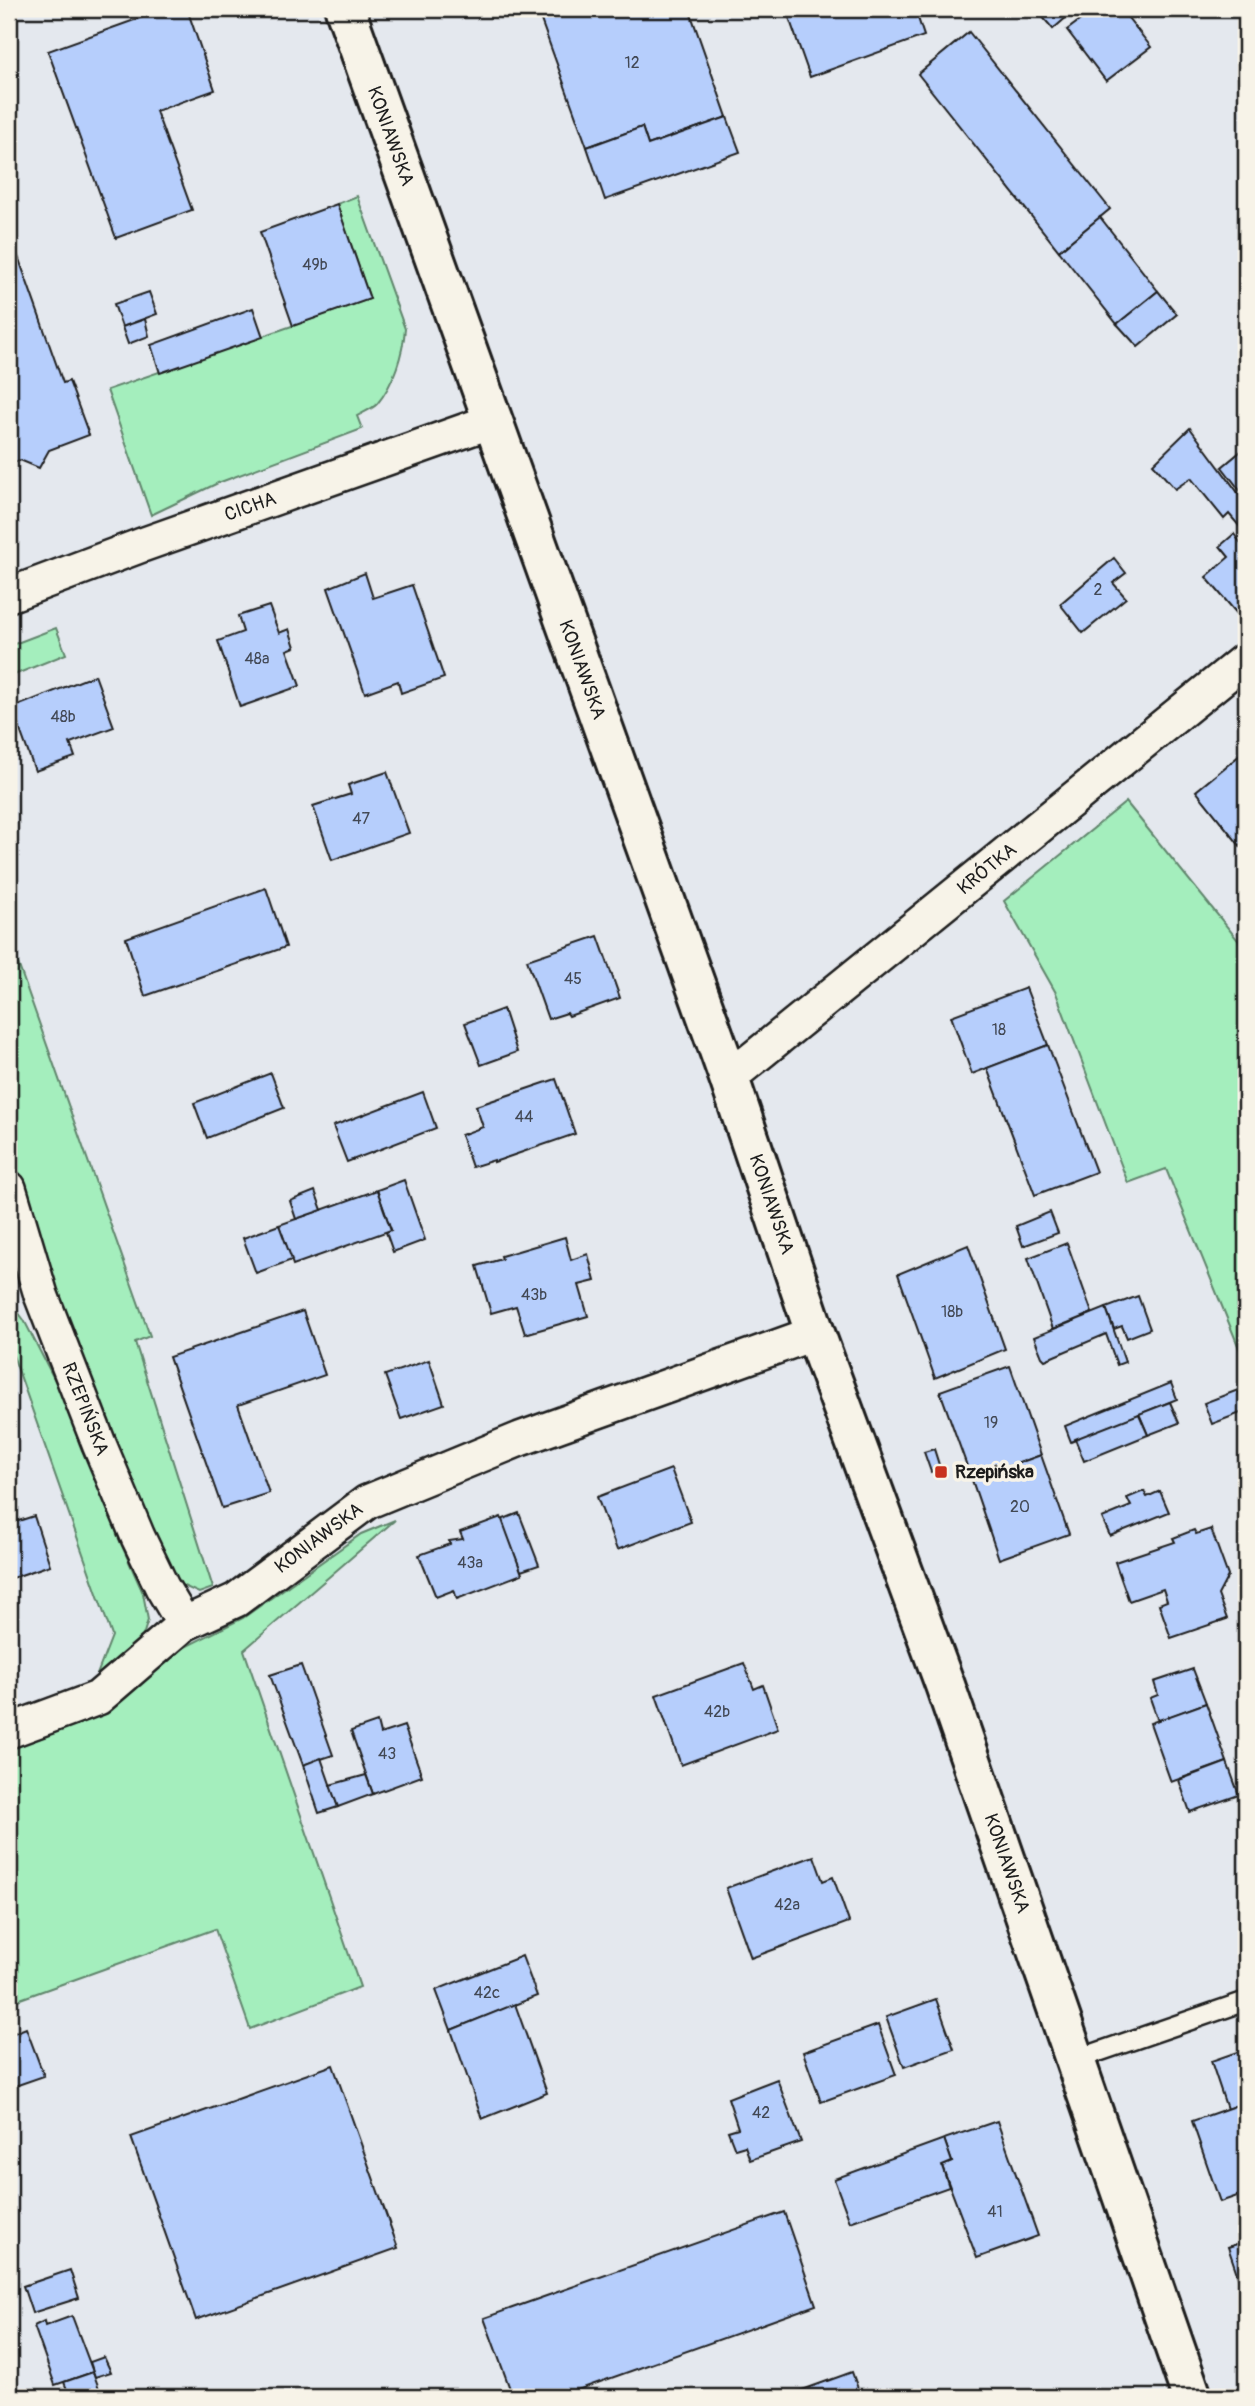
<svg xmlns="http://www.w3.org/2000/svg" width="1255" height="2406" font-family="Pangolin,sans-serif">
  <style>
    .green { fill: #a4eebd; stroke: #60856c; stroke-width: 2 }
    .building { fill: #b6cefc; stroke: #1c1c1c; stroke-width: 2 }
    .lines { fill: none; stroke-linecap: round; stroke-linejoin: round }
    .service-casing { stroke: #1c1c1c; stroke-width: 23 }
    .minor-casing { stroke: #1c1c1c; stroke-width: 38 }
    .secondary-casing { stroke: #1c1c1c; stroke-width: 44 }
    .service { stroke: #f7f3e8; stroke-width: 18 }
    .minor { stroke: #f7f3e8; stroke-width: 33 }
    .secondary { stroke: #f7f3e8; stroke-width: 38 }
    .poi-dot { fill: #c8321e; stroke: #f7f3e8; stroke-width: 2.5 }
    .labels { text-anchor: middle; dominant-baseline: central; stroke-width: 7; stroke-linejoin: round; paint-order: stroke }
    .number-label { font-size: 16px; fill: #424854 }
    .street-label { font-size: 19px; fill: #1c1c1c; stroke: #f7f3e8 }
    .poi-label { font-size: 19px; font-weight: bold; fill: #1c1c1c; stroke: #f7f3e8; text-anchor: start }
  </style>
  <rect width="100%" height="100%" fill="#e4e8ee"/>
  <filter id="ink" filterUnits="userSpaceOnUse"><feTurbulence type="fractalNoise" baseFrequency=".0143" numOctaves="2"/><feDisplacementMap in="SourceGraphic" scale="14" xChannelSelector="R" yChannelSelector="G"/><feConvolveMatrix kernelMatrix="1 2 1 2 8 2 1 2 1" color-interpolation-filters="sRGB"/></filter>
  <g filter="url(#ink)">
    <g class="green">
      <path d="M 357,196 L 405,329 C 403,353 394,384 377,404 C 372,409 364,412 357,416 L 362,429 L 218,483 L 151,515 L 107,390 L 370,299 L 337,204 Z"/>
      <path d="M 56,628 L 66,654 L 9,677 L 9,646 Z"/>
      <path d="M 1126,802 L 1246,950 L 1246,1365 L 1166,1169 L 1128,1183 L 1056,993 L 1004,901 Z"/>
      <path d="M 9,938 L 150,1336 L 135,1342 L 213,1588 L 199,1593 L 179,1584 L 142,1520 L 69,1326 L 9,1147 Z"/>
      <path d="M 9,1300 L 24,1320 L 89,1447 L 118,1537 L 143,1593 L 148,1620 L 142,1639 L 93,1685 L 112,1636 L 9,1344 Z"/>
      <path d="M 395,1520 L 244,1650 L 360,1987 L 250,2029 L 215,1929 L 9,2003 L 9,1743 L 147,1675 L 181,1649 L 243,1618 L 361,1534 Z"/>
    </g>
    <g class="building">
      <path d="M 165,9 L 187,9 L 215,90 L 156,111 L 192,210 L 116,238 L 48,51 Z"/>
      <path d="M 537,9 L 689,9 L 727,117 L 648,145 L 642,127 L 587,147 Z"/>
      <path d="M 786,9 L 915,9 L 924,36 L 810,77 Z"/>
      <path d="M 1048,9 L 1076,9 L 1053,29 L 1041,15 Z"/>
      <path d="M 1095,9 L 1121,9 L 1151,47 L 1106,81 L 1067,30 Z"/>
      <path d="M 969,32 L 1110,209 L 1059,251 L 918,74 Z"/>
      <path d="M 727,117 L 740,152 L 605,200 L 587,147 L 642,127 L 648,145 Z"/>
      <path d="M 337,204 L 370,299 L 293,326 L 260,232 Z"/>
      <path d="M 1100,217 L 1158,291 L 1117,324 L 1059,251 Z"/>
      <path d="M 9,231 L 63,383 L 69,381 L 89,435 L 49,450 L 39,468 L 20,460 L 9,464 Z"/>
      <path d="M 1158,291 L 1177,314 L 1138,347 L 1117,324 Z"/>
      <path d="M 149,292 L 157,314 L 122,327 L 114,304 Z"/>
      <path d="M 253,308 L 263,337 L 160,373 L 151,345 Z"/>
      <path d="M 145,319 L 149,336 L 128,344 L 122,327 Z"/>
      <path d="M 1190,428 L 1245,502 L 1246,500 L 1246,534 L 1229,514 L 1224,519 L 1191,478 L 1175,489 L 1153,464 Z"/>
      <path d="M 1246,447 L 1246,498 L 1222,467 Z"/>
      <path d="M 1234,534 L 1243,546 L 1246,543 L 1246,610 L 1239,616 L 1206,577 L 1229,557 L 1220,546 Z"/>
      <path d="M 1114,558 L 1126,573 L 1113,583 L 1126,598 L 1083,633 L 1060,604 Z"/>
      <path d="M 365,573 L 373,598 L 412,585 L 444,678 L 401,693 L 398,681 L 365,693 L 328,588 Z"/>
      <path d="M 269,606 L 279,633 L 289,629 L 295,647 L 287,650 L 300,686 L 240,707 L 218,641 L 243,632 L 238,616 Z"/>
      <path d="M 95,675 L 114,727 L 70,743 L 75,757 L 35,771 L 12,708 Z"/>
      <path d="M 1240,755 L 1246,763 L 1246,843 L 1241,847 L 1196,791 Z"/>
      <path d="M 387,772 L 409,833 L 332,860 L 313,806 L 351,794 L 348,785 Z"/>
      <path d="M 266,888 L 286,947 L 145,996 L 126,938 Z"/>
      <path d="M 598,936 L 620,998 L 569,1016 L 567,1013 L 548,1019 L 527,960 Z"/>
      <path d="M 1026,988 L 1048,1045 L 972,1074 L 951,1016 Z"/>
      <path d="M 503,1009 L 517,1052 L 481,1065 L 465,1023 Z"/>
      <path d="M 1048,1045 L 1096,1172 L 1035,1195 L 987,1068 Z"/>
      <path d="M 271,1073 L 284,1108 L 207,1138 L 194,1103 Z"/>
      <path d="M 556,1079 L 575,1134 L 494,1162 L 494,1160 L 472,1167 L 461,1135 L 483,1127 L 476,1106 Z"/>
      <path d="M 423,1092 L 436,1128 L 347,1162 L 333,1126 Z"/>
      <path d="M 404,1180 L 425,1240 L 393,1252 L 386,1232 L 391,1230 L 377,1190 Z"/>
      <path d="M 377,1190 L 391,1230 L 293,1265 L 279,1225 Z"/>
      <path d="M 315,1191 L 322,1210 L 296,1219 L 290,1201 Z"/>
      <path d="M 1050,1212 L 1058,1233 L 1023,1246 L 1016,1226 Z"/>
      <path d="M 279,1225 L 292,1260 L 256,1273 L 243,1238 Z"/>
      <path d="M 565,1237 L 571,1260 L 588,1254 L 595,1281 L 579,1285 L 588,1316 L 525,1334 L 516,1306 L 491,1313 L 477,1266 L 502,1259 L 501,1256 Z"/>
      <path d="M 1067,1243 L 1092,1313 L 1053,1329 L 1028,1258 Z"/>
      <path d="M 968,1245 L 1005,1349 L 935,1378 L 898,1274 Z"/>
      <path d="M 1138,1296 L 1150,1329 L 1127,1338 L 1122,1326 L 1114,1329 L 1106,1308 Z"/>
      <path d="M 1106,1308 L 1125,1362 L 1117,1365 L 1106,1334 L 1045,1360 L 1042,1357 L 1034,1337 Z"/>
      <path d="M 303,1311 L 325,1375 L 238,1405 L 269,1493 L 222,1508 L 169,1357 Z"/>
      <path d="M 429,1360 L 444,1404 L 401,1419 L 385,1375 Z"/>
      <path d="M 1010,1366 L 1041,1455 L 972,1480 L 940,1391 Z"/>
      <path d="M 1171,1383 L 1177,1399 L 1071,1442 L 1065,1426 Z"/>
      <path d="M 1238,1390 L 1246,1411 L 1212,1424 L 1204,1403 Z"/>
      <path d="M 1170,1402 L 1179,1423 L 1148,1435 L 1139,1414 Z"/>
      <path d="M 1139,1414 L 1148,1435 L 1084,1461 L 1075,1439 Z"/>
      <path d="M 934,1449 L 940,1468 L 931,1472 L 924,1452 Z"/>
      <path d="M 1041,1455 L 1069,1534 L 999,1559 L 972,1480 Z"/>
      <path d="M 671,1469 L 691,1522 L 617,1550 L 597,1497 Z"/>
      <path d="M 1144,1491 L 1147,1497 L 1160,1491 L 1169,1512 L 1110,1536 L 1102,1518 L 1131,1506 L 1127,1498 Z"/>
      <path d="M 519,1513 L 539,1565 L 521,1571 L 501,1520 Z"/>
      <path d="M 34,1516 L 50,1565 L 9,1579 L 9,1524 Z"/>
      <path d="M 501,1517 L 522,1574 L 457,1599 L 454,1590 L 436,1597 L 419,1555 L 450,1544 L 449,1541 L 463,1539 L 460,1532 Z"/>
      <path d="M 1211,1529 L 1228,1576 L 1218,1595 L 1227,1619 L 1171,1638 L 1159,1604 L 1167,1601 L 1163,1589 L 1129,1601 L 1115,1562 L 1175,1542 L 1173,1538 L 1194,1530 L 1196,1534 Z"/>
      <path d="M 744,1663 L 754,1689 L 763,1685 L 778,1729 L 681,1765 L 656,1695 Z"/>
      <path d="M 301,1665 L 333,1755 L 303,1765 L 270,1675 Z"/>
      <path d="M 1193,1669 L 1206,1703 L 1158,1721 L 1150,1698 L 1158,1695 L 1154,1682 Z"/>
      <path d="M 1206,1703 L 1227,1762 L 1171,1782 L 1150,1723 Z"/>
      <path d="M 377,1722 L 380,1734 L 404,1726 L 422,1776 L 373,1794 L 351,1731 Z"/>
      <path d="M 321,1758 L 338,1807 L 319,1813 L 303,1765 Z"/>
      <path d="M 1227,1762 L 1239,1795 L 1190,1812 L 1179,1780 Z"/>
      <path d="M 366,1775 L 373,1794 L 338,1807 L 330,1785 Z"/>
      <path d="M 814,1856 L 823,1881 L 833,1877 L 849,1922 L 751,1958 L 726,1888 Z"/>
      <path d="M 522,1956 L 537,1996 L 451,2030 L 436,1990 Z"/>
      <path d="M 936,1999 L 954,2049 L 904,2067 L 886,2017 Z"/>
      <path d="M 515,2004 L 547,2093 L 482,2119 L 451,2030 Z"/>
      <path d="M 878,2025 L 896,2075 L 821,2102 L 803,2052 Z"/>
      <path d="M 26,2028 L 44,2076 L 15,2086 L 9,2070 L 9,2035 Z"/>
      <path d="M 1246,2049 L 1246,2102 L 1227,2109 L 1211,2061 Z"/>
      <path d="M 333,2065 L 398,2248 L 196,2320 L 131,2137 Z"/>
      <path d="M 777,2079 L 801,2142 L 750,2160 L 745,2146 L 735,2149 L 728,2131 L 738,2128 L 728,2098 Z"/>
      <path d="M 1246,2102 L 1246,2193 L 1220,2202 L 1192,2121 Z"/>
      <path d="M 997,2121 L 1038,2236 L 977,2258 L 942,2166 L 952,2162 L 944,2139 Z"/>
      <path d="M 944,2139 L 952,2162 L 942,2166 L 949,2187 L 850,2222 L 834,2179 Z"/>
      <path d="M 1246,2193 L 1246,2224 L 1237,2196 Z"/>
      <path d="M 784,2212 L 816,2305 L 558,2397 L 513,2397 L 484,2318 Z"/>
      <path d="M 1246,2241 L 1246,2300 L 1228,2247 Z"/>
      <path d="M 70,2270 L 79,2298 L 32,2313 L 23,2286 Z"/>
      <path d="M 72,2316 L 93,2372 L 55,2385 L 34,2326 L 44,2321 L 45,2326 Z"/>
      <path d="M 104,2357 L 111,2372 L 95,2377 L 90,2362 Z"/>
      <path d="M 9,2370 L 18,2397 L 9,2397 Z"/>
      <path d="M 93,2372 L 101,2394 L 91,2397 L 70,2397 L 64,2382 Z"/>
      <path d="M 852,2372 L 861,2397 L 783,2397 Z"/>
    </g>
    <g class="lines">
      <g class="service-casing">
        <path id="service" d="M 1075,2060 L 1246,2001"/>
      </g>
      <g class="minor-casing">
        <g id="minor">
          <path id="s1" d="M 9,595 L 142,545 L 492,421"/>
          <path id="s2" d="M 729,1078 L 1246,659"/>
          <path id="s3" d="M 9,1188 L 41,1295 L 99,1444 L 138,1537 L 162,1587 L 184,1624"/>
          <path id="s4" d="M 9,1731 L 98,1698 L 184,1624 L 236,1600 L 367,1502 L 520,1439 L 815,1333"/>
        </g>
      </g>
      <g class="secondary-casing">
        <g id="secondary">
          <path id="s5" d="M 345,9 L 729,1078 L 815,1333 L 945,1685 L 1192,2397"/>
        </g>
      </g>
      <use href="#service" class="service"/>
      <use href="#minor" class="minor"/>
      <use href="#secondary" class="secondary"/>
    </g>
  </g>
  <rect class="poi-dot" x="934" y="1465" width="14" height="14" rx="3.5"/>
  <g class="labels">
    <g class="number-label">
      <text x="632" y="63">12</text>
      <text x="315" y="265">49b</text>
      <text x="1098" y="590">2</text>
      <text x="257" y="659">48a</text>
      <text x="63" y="717">48b</text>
      <text x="361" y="819">47</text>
      <text x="573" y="979">45</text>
      <text x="999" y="1030">18</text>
      <text x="524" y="1117">44</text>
      <text x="534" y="1295">43b</text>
      <text x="952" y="1312">18b</text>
      <text x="991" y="1423">19</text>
      <text x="1020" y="1507">20</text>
      <text x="470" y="1563">43a</text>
      <text x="717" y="1712">42b</text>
      <text x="387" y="1754">43</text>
      <text x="787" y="1905">42a</text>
      <text x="487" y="1993">42c</text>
      <text x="761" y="2113">42</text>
      <text x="995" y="2212">41</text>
    </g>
    <g class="street-label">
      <text stroke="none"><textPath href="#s5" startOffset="135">KONIAWSKA</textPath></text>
      <text stroke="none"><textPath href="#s1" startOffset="257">CICHA</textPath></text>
      <text stroke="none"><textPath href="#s5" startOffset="702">KONIAWSKA</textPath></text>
      <text stroke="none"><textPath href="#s2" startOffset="332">KRÓTKA</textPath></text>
      <text stroke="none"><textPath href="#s5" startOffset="1269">KONIAWSKA</textPath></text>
      <text stroke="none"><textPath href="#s3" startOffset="234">RZEPIŃSKA</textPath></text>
      <text stroke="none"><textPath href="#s4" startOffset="369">KONIAWSKA</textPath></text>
      <text stroke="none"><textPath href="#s5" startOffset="1969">KONIAWSKA</textPath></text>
    </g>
    <g class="poi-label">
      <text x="955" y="1472">Rzepińska</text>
    </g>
  </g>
  <rect width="1255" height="2406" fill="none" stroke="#f7f3e8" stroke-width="35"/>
  <rect x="18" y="18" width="1220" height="2371" fill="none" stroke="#1c1c1c" stroke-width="2.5" filter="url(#ink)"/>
</svg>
